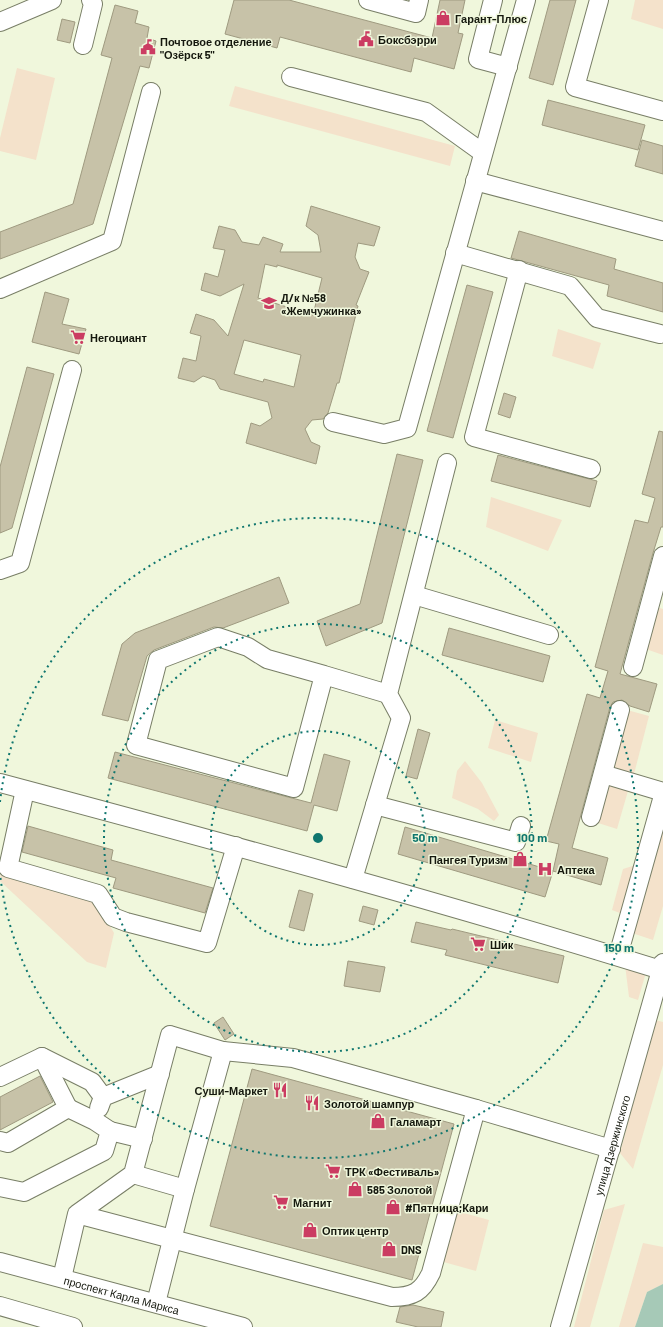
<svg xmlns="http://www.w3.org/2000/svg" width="663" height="1327" font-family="Barlow,sans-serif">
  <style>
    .green { fill: #f4e2cb }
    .water { fill: #a6c9b7 }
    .building { fill: #c7c2a8; stroke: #9f9a80; fill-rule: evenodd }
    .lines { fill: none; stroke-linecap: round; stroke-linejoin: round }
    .minor-casing { stroke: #787e66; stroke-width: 20 }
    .minor { stroke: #fff; stroke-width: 18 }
    .ring { fill: none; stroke: #0f766e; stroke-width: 2; stroke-dasharray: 2 4 }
    .labels { text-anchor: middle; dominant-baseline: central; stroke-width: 3; stroke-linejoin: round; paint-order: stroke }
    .poi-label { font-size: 11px; font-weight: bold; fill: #15180e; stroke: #f0f7dc; text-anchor: start }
    .street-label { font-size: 11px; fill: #15180e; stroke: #f0f7dc }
    .centre { fill: #0f766e; stroke: #f0f7dc; stroke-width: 2 }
    .ring-label { font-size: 12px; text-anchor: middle; font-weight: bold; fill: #0f766e; stroke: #f0f7dc; stroke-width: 3; stroke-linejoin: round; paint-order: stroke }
  </style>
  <rect width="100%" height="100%" fill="#f0f7dc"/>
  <g class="green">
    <path d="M 635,0 L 663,0 L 663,29 L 631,19 Z"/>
    <path d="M 17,68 L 55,78 L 36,160 L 0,151 L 0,138 Z"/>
    <path d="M 235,86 L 455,146 L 450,166 L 229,106 Z"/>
    <path d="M 558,329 L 601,343 L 593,369 L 552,356 Z"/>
    <path d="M 491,497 L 562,520 L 548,551 L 486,527 Z"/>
    <path d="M 656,607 L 663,609 L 663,655 L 643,648 Z"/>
    <path d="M 627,710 L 649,716 L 633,778 L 610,771 Z"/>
    <path d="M 495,720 L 538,733 L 531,762 L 488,748 Z"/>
    <path d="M 465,761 L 482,783 L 499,815 L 494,821 L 478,809 L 452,798 L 457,771 Z"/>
    <path d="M 608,778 L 630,784 L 617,829 L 595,822 Z"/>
    <path d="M 663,820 L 663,906 L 653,940 L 632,933 Z"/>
    <path d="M 639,864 L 625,915 L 612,910 L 623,869 Z"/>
    <path d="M 1,872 L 93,897 L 114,933 L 106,968 L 87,962 L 0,881 Z"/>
    <path d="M 625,965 L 647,969 L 638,1000 L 629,997 Z"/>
    <path d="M 655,1020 L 663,1022 L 663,1065 L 633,1169 L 620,1153 Z"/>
    <path d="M 625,1204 L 590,1327 L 574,1327 L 604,1210 Z"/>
    <path d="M 453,1210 L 489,1220 L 476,1271 L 440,1261 Z"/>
    <path d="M 643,1243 L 663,1247 L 663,1284 L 647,1292 L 635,1327 L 619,1327 Z"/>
  </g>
  <path class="water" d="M 663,1284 L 663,1327 L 635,1327 L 647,1292 Z"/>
  <g class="building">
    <path d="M 234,0 L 289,0 L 432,38 L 440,0 L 465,0 L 458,33 L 463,34 L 454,69 L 414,58 L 411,72 L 280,37 L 277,48 L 225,34 Z"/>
    <path d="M 550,0 L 576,0 L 553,85 L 529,78 Z"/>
    <path d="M 115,5 L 138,11 L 135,23 L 149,27 L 147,38 L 156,41 L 149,68 L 140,66 L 93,224 L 0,259 L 0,232 L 73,204 L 112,58 L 101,55 Z"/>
    <path d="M 62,19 L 75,22 L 70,43 L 57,40 Z"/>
    <path d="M 548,100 L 645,125 L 638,150 L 542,125 Z"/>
    <path d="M 642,140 L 663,146 L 663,174 L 635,166 Z"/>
    <path d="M 311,206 L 380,227 L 374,246 L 358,243 L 355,257 L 360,269 L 369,272 L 356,305 L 358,306 L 339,383 L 337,383 L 328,413 L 323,419 L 312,420 L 305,429 L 311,442 L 320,446 L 316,464 L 246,443 L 251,423 L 260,426 L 272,418 L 268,402 L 220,389 L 215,380 L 203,376 L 194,382 L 178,378 L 183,358 L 196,361 L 201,336 L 190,333 L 196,314 L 214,320 L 228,336 L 244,284 L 220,296 L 201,290 L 205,273 L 218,277 L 225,250 L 213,248 L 219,226 L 235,230 L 242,242 L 259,245 L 263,237 L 283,244 L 280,252 L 321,252 L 318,235 L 306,226 ZM 265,264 L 277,267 L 277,265 L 322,278 L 313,315 L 258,298 ZM 244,340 L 301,355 L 294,387 L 264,379 L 263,382 L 234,374 Z"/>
    <path d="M 519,231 L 616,259 L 614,269 L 663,283 L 663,312 L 607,296 L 609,285 L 511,258 Z"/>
    <path d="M 467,285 L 493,292 L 453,438 L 427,431 Z"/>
    <path d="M 45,292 L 69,299 L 62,324 L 86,329 L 79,354 L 32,342 Z"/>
    <path d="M 27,367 L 54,374 L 12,528 L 0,533 L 0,467 Z"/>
    <path d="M 504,393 L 516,397 L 510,418 L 498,414 Z"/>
    <path d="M 659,431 L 663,432 L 663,527 L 661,527 L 653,553 L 620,674 L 657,684 L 649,712 L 630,706 L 622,700 L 613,702 L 610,707 L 572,848 L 608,858 L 601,885 L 553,871 L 559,844 L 546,841 L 587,694 L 600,698 L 608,671 L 595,667 L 635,520 L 648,523 L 655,498 L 642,494 Z"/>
    <path d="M 397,454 L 423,460 L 382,623 L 326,646 L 317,621 L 360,604 Z"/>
    <path d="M 498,455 L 597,481 L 590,507 L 491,481 Z"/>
    <path d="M 279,577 L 289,603 L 223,628 L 214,627 L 154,650 L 147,656 L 128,721 L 102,715 L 122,644 L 135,633 Z"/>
    <path d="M 449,628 L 550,656 L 543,682 L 442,655 Z"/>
    <path d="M 418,729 L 430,733 L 417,779 L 406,776 Z"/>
    <path d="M 115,752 L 311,803 L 324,754 L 350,761 L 337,811 L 314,805 L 307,831 L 108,778 Z"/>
    <path d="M 28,826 L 113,850 L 111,860 L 213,888 L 205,913 L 113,888 L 116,878 L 22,852 Z"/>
    <path d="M 405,827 L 553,871 L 545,897 L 398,854 Z"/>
    <path d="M 299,890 L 313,894 L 304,931 L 289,927 Z"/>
    <path d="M 363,906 L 378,910 L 374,925 L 359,921 Z"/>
    <path d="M 416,922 L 451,930 L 452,929 L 564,956 L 558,983 L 445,955 L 447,950 L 411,942 Z"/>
    <path d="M 348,961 L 385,967 L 380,992 L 344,986 Z"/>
    <path d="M 223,1017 L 234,1034 L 225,1040 L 214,1023 Z"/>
    <path d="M 252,1069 L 454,1124 L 412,1280 L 210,1226 Z"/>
    <path d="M 40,1076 L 53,1102 L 0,1130 L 0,1097 Z"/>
    <path d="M 413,1305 L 444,1312 L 441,1327 L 418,1327 L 396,1322 L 400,1307 Z"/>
  </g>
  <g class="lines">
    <g class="minor-casing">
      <g id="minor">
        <path d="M 368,0 L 416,13 L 419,0"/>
        <path d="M 493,0 L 478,59 L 508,67"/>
        <path d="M 599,0 L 575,87 L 663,111"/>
        <path d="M 0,22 L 52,0"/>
        <path d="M 83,45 L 93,4 L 91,0"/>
        <path d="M 291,77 L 426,112 L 483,153"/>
        <path d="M 475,181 L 663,231"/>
        <path d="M 455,253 L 570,286 L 597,318 L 660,334"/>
        <path d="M 519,270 L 474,437 L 591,469"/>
        <path d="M 0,289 L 112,241 L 151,92"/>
        <path d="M 333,422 L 384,434 L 407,428 L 526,0"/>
        <path d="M 0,570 L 20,563 L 72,370"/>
        <path d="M 414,595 L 549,635"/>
        <path d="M 633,667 L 663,556"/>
        <path d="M 324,675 L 267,659 L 248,647 L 218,637 L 158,660 L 136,745 L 294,788 L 324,675 L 388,694"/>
        <path d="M 603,774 L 663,792"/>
        <path d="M 0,783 C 221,842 442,902 661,970"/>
        <path d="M 25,790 L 8,868 L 98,894 L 113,917 L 126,922 L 207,943 L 236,846"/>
        <path d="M 375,805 L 516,842 L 521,826"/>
        <path d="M 591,817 L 620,710"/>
        <path d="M 353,879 L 401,718 L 388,694 L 447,463"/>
        <path d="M 618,956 L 663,796"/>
        <path d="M 42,1057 L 68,1108"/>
        <path d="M 0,1077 L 42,1057 L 92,1082 L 103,1097"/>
        <path d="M 99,1108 L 103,1097 L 160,1074"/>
        <path d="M 476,1109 L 611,1149"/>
        <path d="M 110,1131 L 143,1139"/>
        <path d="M 0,1141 L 8,1143 L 68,1108 L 95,1121 L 110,1131 L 104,1151 L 24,1192 L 0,1187"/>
        <path d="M 133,1174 L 185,1189 L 223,1051"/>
        <path id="s1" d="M 0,1262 L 243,1327"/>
        <path d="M 62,1278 L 77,1214 L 133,1174 L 170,1035 L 223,1051 L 293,1058 L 476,1109 L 431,1273 C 422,1292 413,1297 392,1297 L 77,1214"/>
        <path d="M 156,1303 L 185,1189"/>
        <path d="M 0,1306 L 73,1327"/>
        <path id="s2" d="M 560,1327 L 663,963"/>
      </g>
    </g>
    <use href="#minor" class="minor"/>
  </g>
  <g class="ring">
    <circle cx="318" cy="838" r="107"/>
    <circle cx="318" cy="838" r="214"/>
    <path d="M0 802A320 320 0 1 1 0 874"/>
  </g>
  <defs>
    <g id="shop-bare" transform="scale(1.2)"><path d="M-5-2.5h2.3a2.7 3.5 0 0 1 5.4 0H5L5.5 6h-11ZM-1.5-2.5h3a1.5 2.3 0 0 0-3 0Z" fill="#cb3c62" stroke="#f0f7dc" stroke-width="2.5" paint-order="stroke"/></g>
    <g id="civic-bare" transform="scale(1.2)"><path d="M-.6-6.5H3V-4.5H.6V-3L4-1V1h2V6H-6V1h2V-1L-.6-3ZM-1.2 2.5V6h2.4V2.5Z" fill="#cb3c62" stroke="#f0f7dc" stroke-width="2.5" paint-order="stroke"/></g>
    <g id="school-bare" transform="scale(1.2)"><path d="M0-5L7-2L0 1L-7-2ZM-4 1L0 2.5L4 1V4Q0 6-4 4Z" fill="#cb3c62" stroke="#f0f7dc" stroke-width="2.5" paint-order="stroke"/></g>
    <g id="supermarket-bare" transform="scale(1.2)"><path d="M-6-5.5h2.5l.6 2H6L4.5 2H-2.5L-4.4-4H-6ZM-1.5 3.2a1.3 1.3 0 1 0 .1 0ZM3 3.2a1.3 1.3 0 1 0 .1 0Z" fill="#cb3c62" stroke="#f0f7dc" stroke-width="2.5" paint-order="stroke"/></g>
    <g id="hospital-bare" transform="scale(1.2)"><path d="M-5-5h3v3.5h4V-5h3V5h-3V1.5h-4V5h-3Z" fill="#cb3c62" stroke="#f0f7dc" stroke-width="2.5" paint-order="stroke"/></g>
    <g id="restaurant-bare" transform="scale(1.2)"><path d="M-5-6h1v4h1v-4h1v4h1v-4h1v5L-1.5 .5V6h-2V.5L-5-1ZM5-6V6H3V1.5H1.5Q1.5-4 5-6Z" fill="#cb3c62" stroke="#f0f7dc" stroke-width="2.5" paint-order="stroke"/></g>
  </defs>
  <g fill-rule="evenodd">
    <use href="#shop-bare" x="443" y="18"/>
    <use href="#civic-bare" x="366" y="39"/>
    <use href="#civic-bare" x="148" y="47"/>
    <use href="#school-bare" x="269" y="303"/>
    <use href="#supermarket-bare" x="78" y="337"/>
    <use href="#shop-bare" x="520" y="859"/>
    <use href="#hospital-bare" x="545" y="869"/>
    <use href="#supermarket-bare" x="478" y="944"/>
    <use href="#restaurant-bare" x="280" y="1090"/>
    <use href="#restaurant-bare" x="312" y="1103"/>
    <use href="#shop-bare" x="378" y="1121"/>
    <use href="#supermarket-bare" x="333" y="1171"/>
    <use href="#shop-bare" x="355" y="1189"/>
    <use href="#supermarket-bare" x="281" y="1202"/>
    <use href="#shop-bare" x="393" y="1207"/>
    <use href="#shop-bare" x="310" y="1230"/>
    <use href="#shop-bare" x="389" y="1249"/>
  </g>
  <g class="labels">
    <g class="poi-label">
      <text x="455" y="18">Гарант-Плюс</text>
      <text x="378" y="39">Боксбэрри</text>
      <text x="160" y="41">Почтовое отделение<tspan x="160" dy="13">"Озёрск 5"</tspan></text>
      <text x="281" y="297">Д/к №58<tspan x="281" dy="13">«Жемчужинка»</tspan></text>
      <text x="90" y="337">Негоциант</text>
      <text x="508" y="859" text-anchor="end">Пангея Туризм</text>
      <text x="557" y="869">Аптека</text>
      <text x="490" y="944">Шик</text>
      <text x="268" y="1090" text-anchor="end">Суши-Маркет</text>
      <text x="324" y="1103">Золотой шампур</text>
      <text x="390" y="1121">Галамарт</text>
      <text x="345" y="1171">ТРК «Фестиваль»</text>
      <text x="367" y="1189">585 Золотой</text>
      <text x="293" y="1202">Магнит</text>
      <text x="405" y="1207">#Пятница;Кари</text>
      <text x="322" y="1230">Оптик центр</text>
      <text x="401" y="1249">DNS</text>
    </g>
    <g class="street-label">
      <text stroke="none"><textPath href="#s2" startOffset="189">улица Дзержинского</textPath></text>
      <text stroke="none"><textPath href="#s1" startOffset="126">проспект Карла Маркса</textPath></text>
    </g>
  </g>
  <circle cx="318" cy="838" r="6" class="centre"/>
  <g class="ring-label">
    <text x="425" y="842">50 m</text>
    <text x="532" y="842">100 m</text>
    <text x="619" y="952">150 m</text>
  </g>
</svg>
